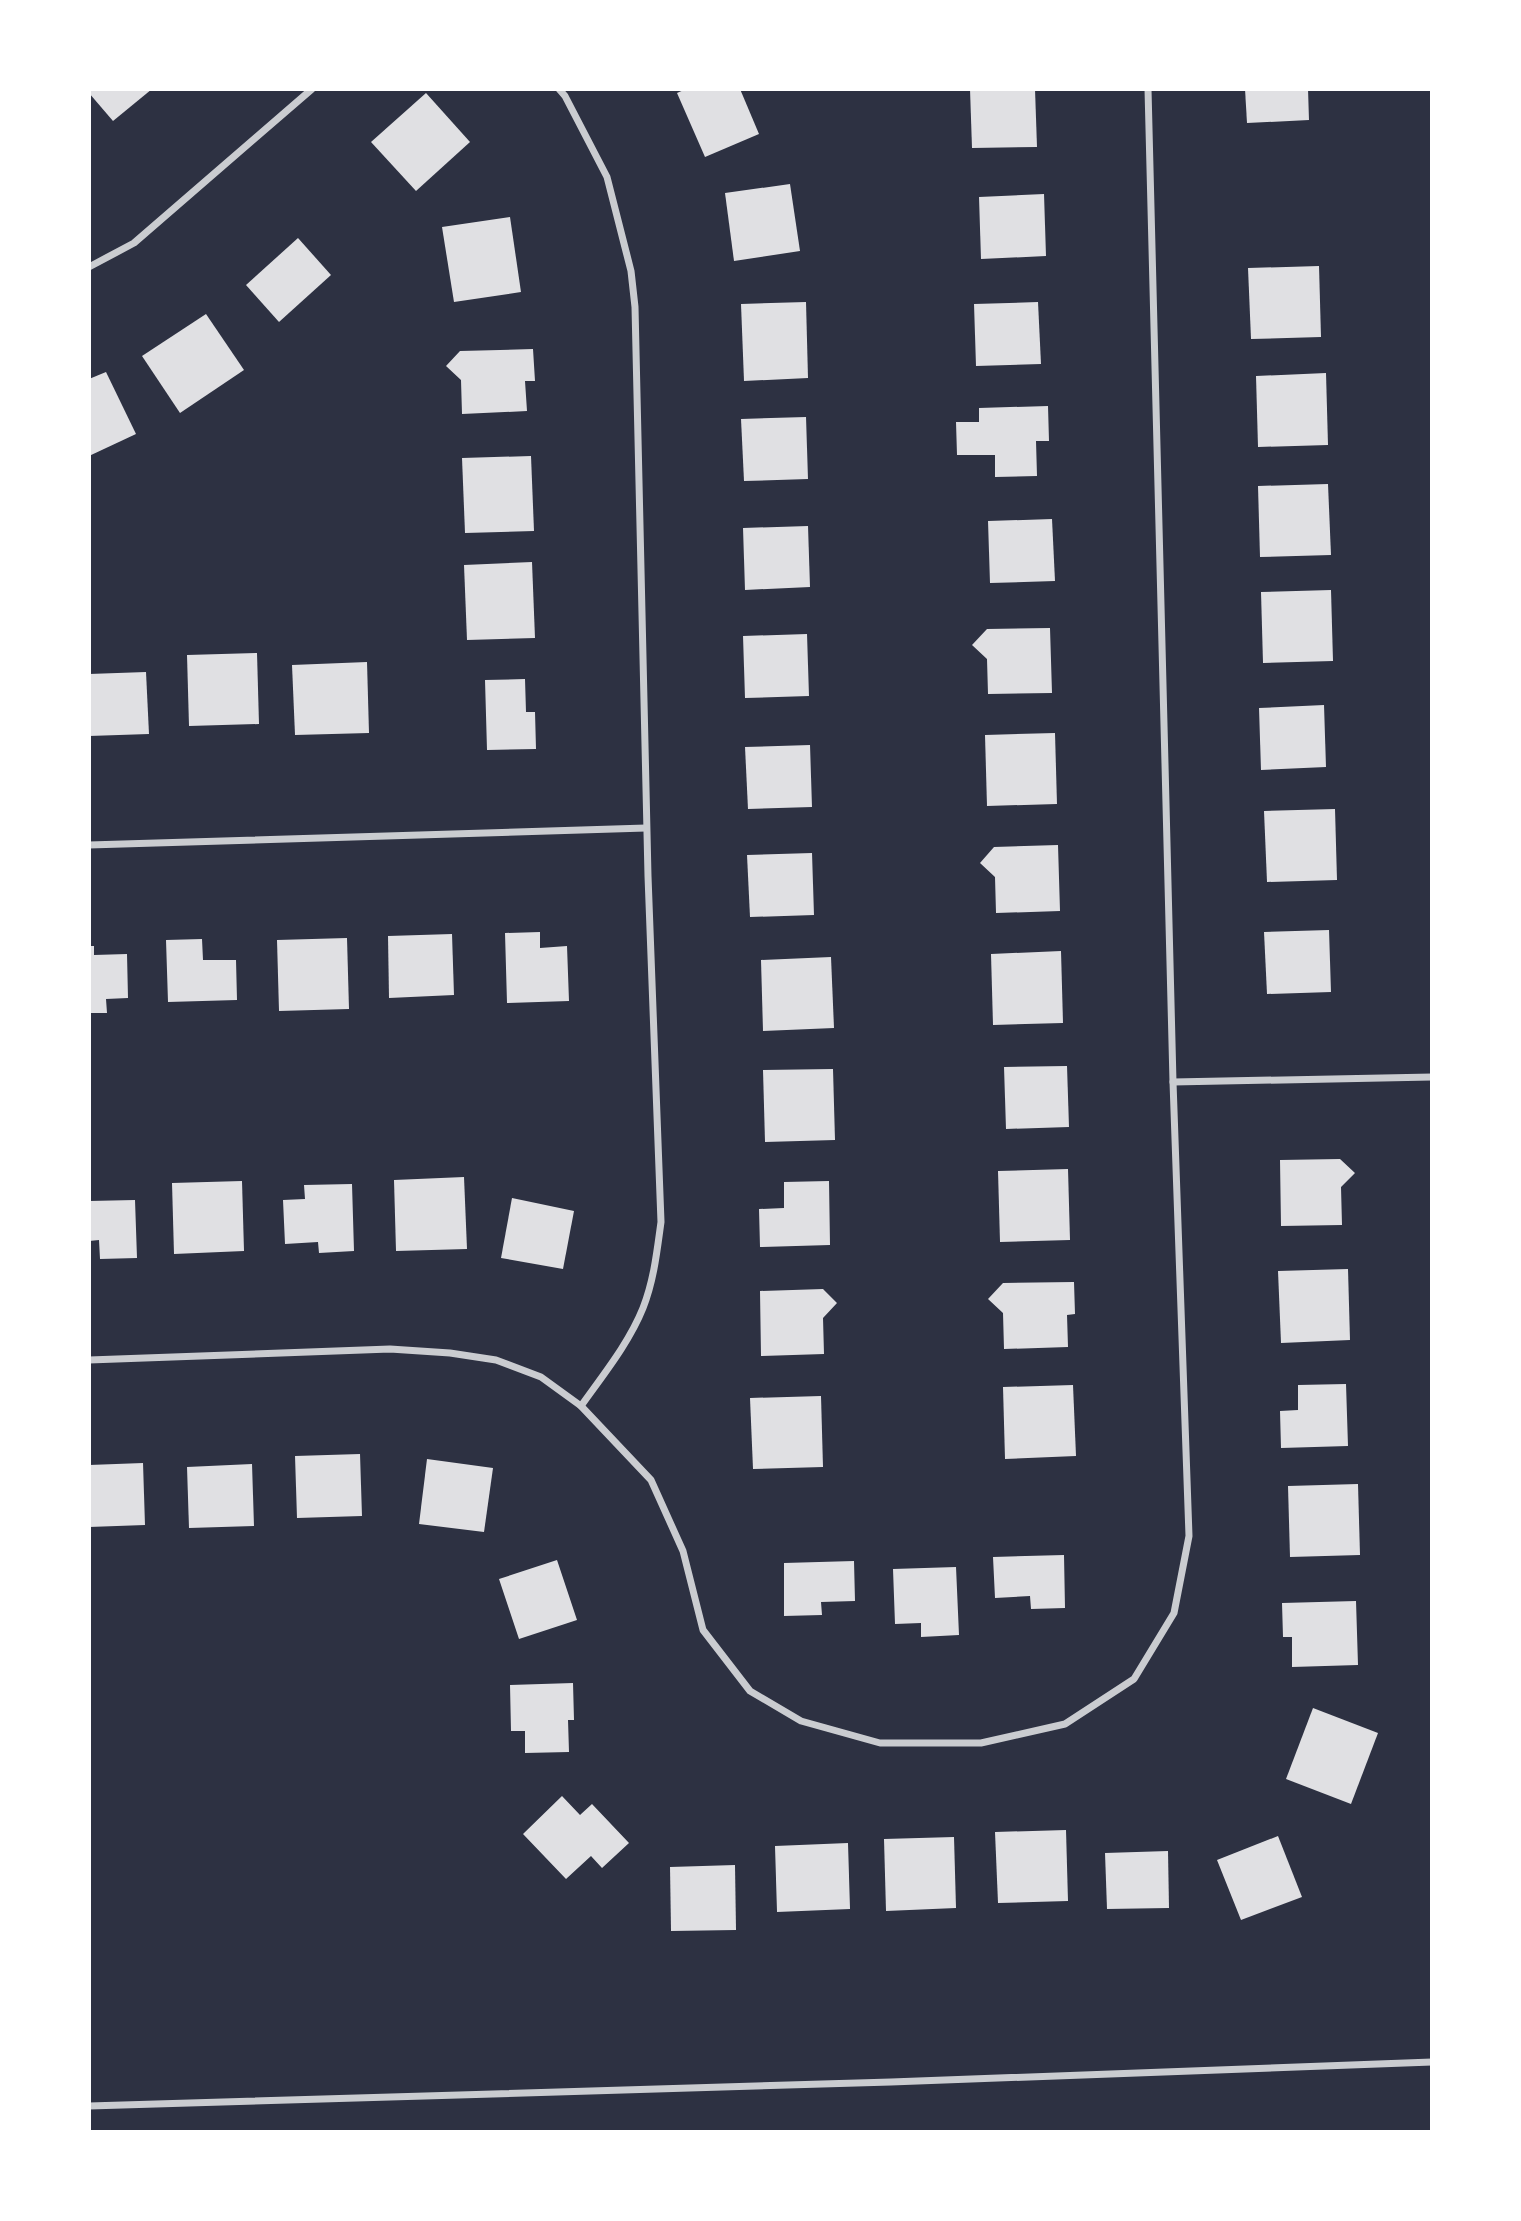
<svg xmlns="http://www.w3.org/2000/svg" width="1521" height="2221" font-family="'Source Sans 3',sans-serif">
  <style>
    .building { fill: #e0e0e3 }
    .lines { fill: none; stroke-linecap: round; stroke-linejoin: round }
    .minor { stroke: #caccd0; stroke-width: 7 }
  </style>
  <rect width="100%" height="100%" fill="#2d3142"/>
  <g class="building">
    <path d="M 89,89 L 152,89 L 113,121 L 89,93 Z"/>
    <path d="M 686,89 L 740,89 L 759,134 L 705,157 L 677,93 Z"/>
    <path d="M 970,89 L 1035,89 L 1037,147 L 972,148 Z"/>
    <path d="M 1245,89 L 1308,89 L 1309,120 L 1247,123 Z"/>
    <path d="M 426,93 L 470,142 L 416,191 L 371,142 Z"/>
    <path d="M 790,184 L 800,251 L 734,261 L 725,193 Z"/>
    <path d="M 1044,194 L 1046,256 L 981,259 L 979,197 Z"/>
    <path d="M 510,217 L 521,292 L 454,302 L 442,227 Z"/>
    <path d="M 298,238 L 331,275 L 279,322 L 246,285 Z"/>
    <path d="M 1319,266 L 1321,337 L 1251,339 L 1248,268 Z"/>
    <path d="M 806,302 L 808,378 L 744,381 L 741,304 Z"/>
    <path d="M 1038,302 L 1041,364 L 976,366 L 974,304 Z"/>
    <path d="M 206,314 L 244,370 L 180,413 L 142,356 Z"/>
    <path d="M 533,349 L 535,381 L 525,381 L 527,411 L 462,414 L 461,380 L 446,366 L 460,351 Z"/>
    <path d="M 106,372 L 136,434 L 89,456 L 89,379 Z"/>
    <path d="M 1326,373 L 1328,445 L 1258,447 L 1256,376 Z"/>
    <path d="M 1048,406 L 1049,441 L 1036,441 L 1037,476 L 995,477 L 995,455 L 957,455 L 956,422 L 979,422 L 979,408 Z"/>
    <path d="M 806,417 L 808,479 L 744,481 L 741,419 Z"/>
    <path d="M 531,456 L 534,531 L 465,533 L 462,458 Z"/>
    <path d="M 1328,484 L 1331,555 L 1260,557 L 1258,486 Z"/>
    <path d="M 1052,519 L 1055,581 L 990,583 L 988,521 Z"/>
    <path d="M 808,526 L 810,587 L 745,590 L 743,528 Z"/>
    <path d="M 532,562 L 535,638 L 467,640 L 464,565 Z"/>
    <path d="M 1331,590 L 1333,661 L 1263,663 L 1261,592 Z"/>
    <path d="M 1050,628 L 1052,693 L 988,694 L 987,659 L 972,645 L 987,629 Z"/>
    <path d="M 807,634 L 809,696 L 745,698 L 743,636 Z"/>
    <path d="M 257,653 L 259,724 L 189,726 L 187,655 Z"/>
    <path d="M 367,662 L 369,733 L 295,735 L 292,665 Z"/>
    <path d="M 146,672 L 149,734 L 89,736 L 89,674 Z"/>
    <path d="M 525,679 L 526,712 L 535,712 L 536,749 L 487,750 L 485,680 Z"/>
    <path d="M 1324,705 L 1326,767 L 1261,770 L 1259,708 Z"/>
    <path d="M 1055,733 L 1057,804 L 987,806 L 985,735 Z"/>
    <path d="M 810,745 L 812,807 L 748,809 L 745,747 Z"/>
    <path d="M 1335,809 L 1337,880 L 1267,882 L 1264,811 Z"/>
    <path d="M 1058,845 L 1060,911 L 996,913 L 995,877 L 980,863 L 994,847 Z"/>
    <path d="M 812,853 L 814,915 L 750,917 L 747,855 Z"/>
    <path d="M 1329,930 L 1331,992 L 1267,994 L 1264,932 Z"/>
    <path d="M 540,932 L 540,948 L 567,946 L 569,1001 L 507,1003 L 505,933 Z"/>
    <path d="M 452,934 L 454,995 L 389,998 L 388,936 Z"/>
    <path d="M 347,938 L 349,1009 L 279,1011 L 277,940 Z"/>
    <path d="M 202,939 L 203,960 L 236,960 L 237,1000 L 168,1002 L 166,940 Z"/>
    <path d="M 89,946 L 94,946 L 94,955 L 127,954 L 128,998 L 106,999 L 107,1013 L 89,1013 Z"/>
    <path d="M 1061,951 L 1063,1023 L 993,1025 L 991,954 Z"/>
    <path d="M 831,957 L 834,1028 L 763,1031 L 761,960 Z"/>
    <path d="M 1067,1066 L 1069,1127 L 1006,1129 L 1004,1067 Z"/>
    <path d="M 833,1069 L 835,1140 L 765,1142 L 763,1070 Z"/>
    <path d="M 1340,1159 L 1355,1173 L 1341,1187 L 1342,1225 L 1281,1226 L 1280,1160 Z"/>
    <path d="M 1068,1169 L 1070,1240 L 1000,1242 L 998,1171 Z"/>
    <path d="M 464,1177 L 467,1249 L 396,1251 L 394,1180 Z"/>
    <path d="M 242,1181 L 244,1251 L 174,1254 L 172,1183 Z"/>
    <path d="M 829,1181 L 830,1245 L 760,1247 L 759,1209 L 784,1208 L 784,1182 Z"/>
    <path d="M 352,1184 L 354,1251 L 319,1253 L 318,1242 L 285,1244 L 283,1200 L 305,1199 L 304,1185 Z"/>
    <path d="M 512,1198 L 574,1211 L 563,1269 L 501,1258 Z"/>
    <path d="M 135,1200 L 137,1258 L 100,1259 L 99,1240 L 89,1241 L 89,1201 Z"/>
    <path d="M 1348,1269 L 1350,1340 L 1281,1343 L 1278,1271 Z"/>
    <path d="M 1074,1282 L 1075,1314 L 1067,1315 L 1068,1347 L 1004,1349 L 1003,1313 L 988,1299 L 1003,1283 Z"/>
    <path d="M 823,1289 L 837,1303 L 823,1318 L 824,1354 L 761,1356 L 760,1291 Z"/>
    <path d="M 1346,1384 L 1348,1446 L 1281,1448 L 1280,1411 L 1298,1410 L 1298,1385 Z"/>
    <path d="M 1073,1385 L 1076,1456 L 1005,1459 L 1003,1387 Z"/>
    <path d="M 821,1396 L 823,1467 L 753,1469 L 750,1398 Z"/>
    <path d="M 360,1454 L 362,1516 L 297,1518 L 295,1456 Z"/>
    <path d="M 427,1459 L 493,1468 L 484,1532 L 419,1524 Z"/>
    <path d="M 143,1463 L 145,1525 L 89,1527 L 89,1465 Z"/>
    <path d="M 252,1464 L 254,1526 L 189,1528 L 187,1467 Z"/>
    <path d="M 1358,1484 L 1360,1555 L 1290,1557 L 1288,1486 Z"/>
    <path d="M 1064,1555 L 1065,1608 L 1031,1609 L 1030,1596 L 995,1598 L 993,1557 Z"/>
    <path d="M 557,1560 L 577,1620 L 519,1639 L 499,1579 Z"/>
    <path d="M 854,1561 L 855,1601 L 821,1602 L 822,1615 L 784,1616 L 784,1563 Z"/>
    <path d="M 956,1567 L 959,1635 L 921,1637 L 921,1623 L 895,1624 L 893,1569 Z"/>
    <path d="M 1356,1601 L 1358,1665 L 1292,1667 L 1292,1637 L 1283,1637 L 1282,1603 Z"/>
    <path d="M 573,1683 L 574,1720 L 568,1720 L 569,1752 L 525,1753 L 525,1731 L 511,1731 L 510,1685 Z"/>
    <path d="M 1313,1708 L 1378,1733 L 1351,1804 L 1286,1779 Z"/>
    <path d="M 562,1796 L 580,1815 L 592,1804 L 629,1843 L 602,1868 L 591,1856 L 566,1879 L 523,1834 Z"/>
    <path d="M 1066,1830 L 1068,1901 L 998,1903 L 995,1832 Z"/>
    <path d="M 1278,1836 L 1302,1897 L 1241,1920 L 1217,1860 Z"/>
    <path d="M 954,1837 L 956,1908 L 886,1911 L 884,1839 Z"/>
    <path d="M 848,1843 L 850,1909 L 777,1912 L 775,1846 Z"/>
    <path d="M 1168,1851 L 1169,1908 L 1107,1909 L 1105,1853 Z"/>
    <path d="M 735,1865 L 736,1930 L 671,1931 L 670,1867 Z"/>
  </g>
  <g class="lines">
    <g class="minor">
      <path d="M 559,89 L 565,96 L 607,177 L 631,271 L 635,307 L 648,876 L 661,1222 C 657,1251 654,1280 643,1308 C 629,1343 603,1375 581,1406"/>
      <path d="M 89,267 L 134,243 L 312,89"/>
      <path d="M 89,845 L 646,828"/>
      <path d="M 1173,1082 L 1432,1077"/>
      <path d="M 89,1360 L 390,1349 L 450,1353 L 496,1360 L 541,1377 L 581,1406 L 651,1480 L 683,1551 L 703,1630 L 750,1691 L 801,1721 L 880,1743 L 981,1743 L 1065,1724 L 1134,1679 L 1174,1613 L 1189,1536 L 1173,1082 L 1148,89"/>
      <path d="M 89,2106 L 891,2082 L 1432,2062"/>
    </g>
  </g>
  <rect width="1521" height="2221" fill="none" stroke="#ffffff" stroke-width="182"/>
</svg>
